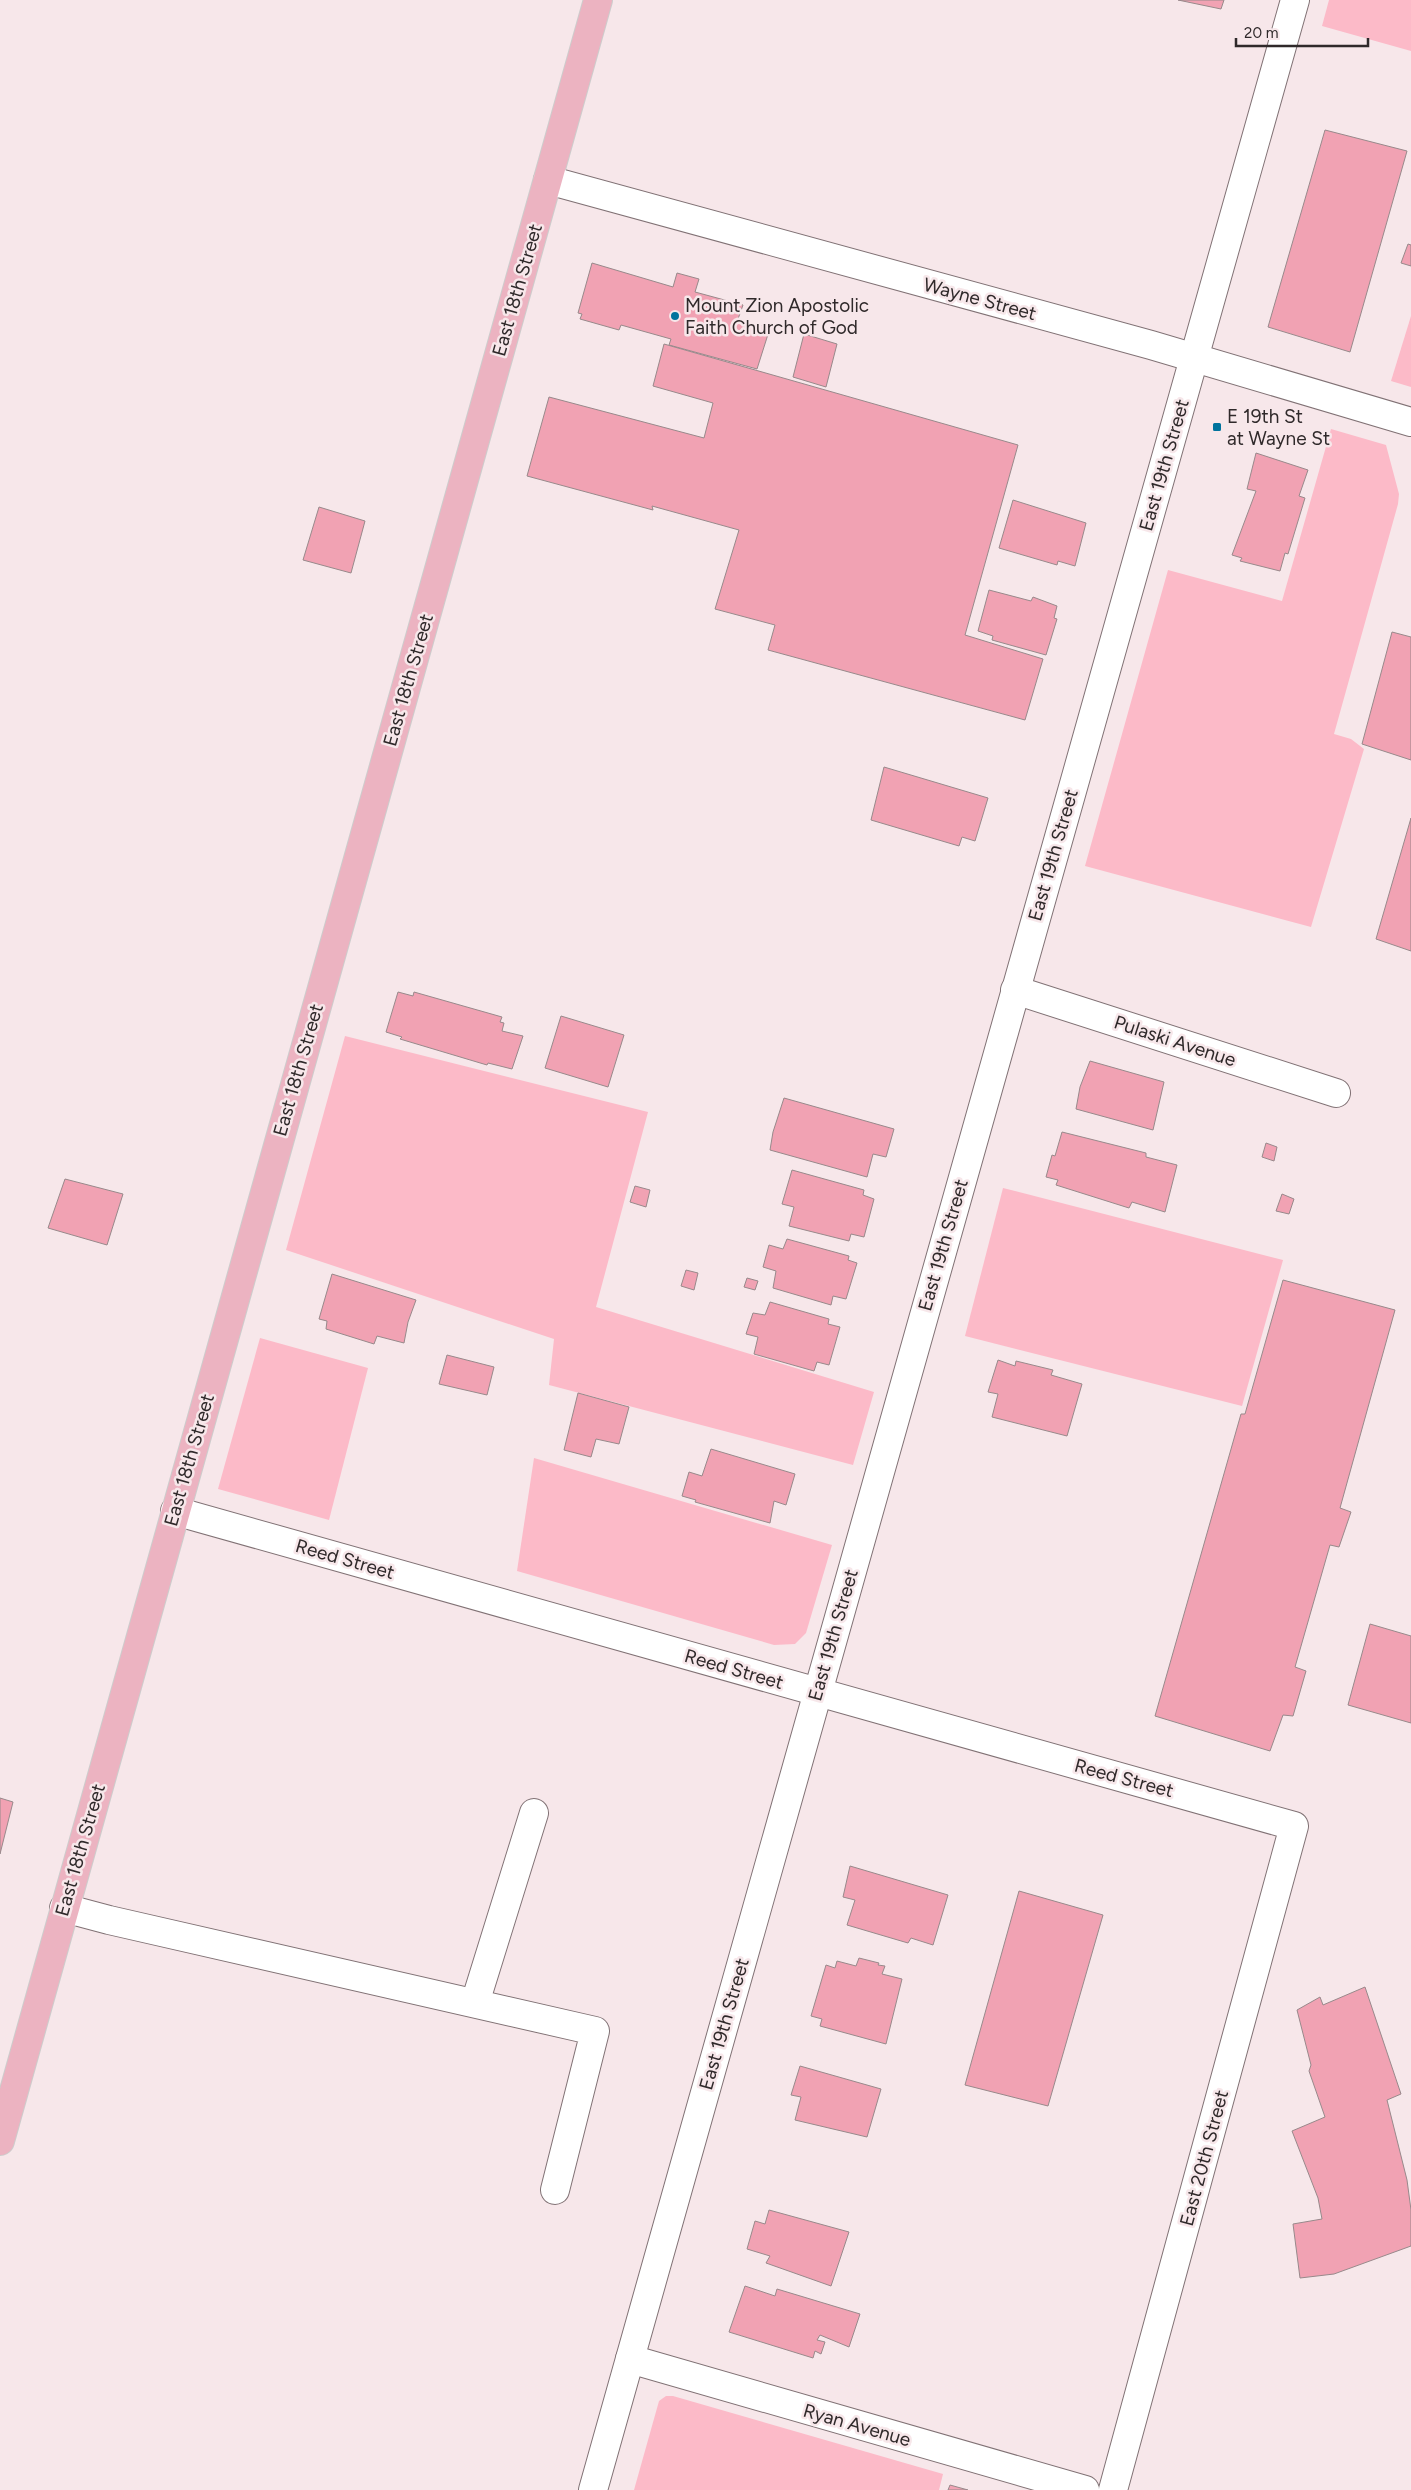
<svg xmlns="http://www.w3.org/2000/svg" width="1411" height="2490" font-family="Figtree,sans-serif">
  <style>
    .green { fill: #fcbac8 }
    .building { fill: #f1a2b3; stroke: #98898b }
    .lines { fill: none; stroke-linecap: round; stroke-linejoin: round }
    .minor-casing { stroke: #817275; stroke-width: 30 }
    .major-casing { stroke: #cdcccc; stroke-width: 30 }
    .minor { stroke: #fff; stroke-width: 28 }
    .major { stroke: #ecb3c1; stroke-width: 28 }
    .poi-dot { fill: #00739d; stroke: #f7e7ea; stroke-width: 2 }
    .labels { text-anchor: middle; dominant-baseline: central; stroke-width: 5; stroke-linejoin: round; paint-order: stroke }
    .street-label { font-size: 19px; fill: #2f292a; stroke: #f7e7ea }
    .poi-label { font-size: 19px; fill: #2f292a; stroke: #f7e7ea; text-anchor: start }
  </style>
  <rect width="100%" height="100%" fill="#f7e7ea"/>
  <g class="green">
    <path d="M 1329,0 L 1411,0 L 1411,51 L 1322,26 Z"/>
    <path d="M 1411,316 L 1411,387 L 1391,381 Z"/>
    <path d="M 1331,429 L 1386,445 L 1399,494 L 1398,504 L 1334,734 L 1351,739 L 1364,749 L 1311,927 L 1085,866 L 1168,570 L 1282,601 Z"/>
    <path d="M 345,1036 L 648,1112 L 596,1307 L 874,1392 L 853,1465 L 549,1385 L 554,1339 L 286,1250 Z"/>
    <path d="M 1003,1188 L 1283,1260 L 1242,1406 L 965,1336 Z"/>
    <path d="M 260,1338 L 368,1368 L 329,1520 L 218,1489 Z"/>
    <path d="M 534,1458 L 832,1545 L 806,1633 L 795,1644 L 774,1645 L 517,1571 Z"/>
    <path d="M 666,2396 L 673,2396 L 943,2474 L 939,2490 L 634,2490 L 659,2401 Z"/>
  </g>
  <g class="building">
    <path d="M 1178,0 L 1224,0 L 1221,9 Z"/>
    <path d="M 1325,130 L 1407,151 L 1350,352 L 1268,327 Z"/>
    <path d="M 1408,244 L 1411,245 L 1411,266 L 1401,263 Z"/>
    <path d="M 592,263 L 673,287 L 677,273 L 699,279 L 695,292 L 743,305 L 738,319 L 770,328 L 757,369 L 669,345 L 671,339 L 621,325 L 619,330 L 580,319 L 582,314 L 578,313 Z"/>
    <path d="M 804,334 L 837,344 L 826,387 L 793,377 Z"/>
    <path d="M 664,344 L 1018,445 L 965,635 L 1043,659 L 1025,720 L 768,650 L 775,625 L 715,609 L 739,530 L 652,506 L 653,510 L 527,476 L 549,397 L 704,438 L 713,403 L 653,386 Z"/>
    <path d="M 1256,453 L 1308,470 L 1299,496 L 1305,498 L 1288,554 L 1285,553 L 1280,571 L 1240,561 L 1242,558 L 1232,555 L 1256,491 L 1247,489 Z"/>
    <path d="M 1013,500 L 1086,523 L 1075,566 L 1058,561 L 1057,565 L 999,548 Z"/>
    <path d="M 319,507 L 365,521 L 351,573 L 303,560 Z"/>
    <path d="M 989,590 L 1031,601 L 1033,597 L 1057,606 L 1054,618 L 1057,619 L 1046,655 L 992,640 L 993,636 L 978,631 Z"/>
    <path d="M 1392,632 L 1411,637 L 1411,760 L 1362,744 Z"/>
    <path d="M 884,767 L 988,798 L 975,841 L 962,837 L 959,846 L 871,820 Z"/>
    <path d="M 1411,818 L 1411,951 L 1376,939 Z"/>
    <path d="M 398,992 L 413,996 L 414,992 L 502,1017 L 500,1022 L 504,1023 L 502,1031 L 523,1036 L 512,1069 L 488,1063 L 487,1065 L 400,1039 L 402,1037 L 386,1032 Z"/>
    <path d="M 561,1016 L 624,1035 L 608,1087 L 545,1068 Z"/>
    <path d="M 1090,1061 L 1164,1082 L 1153,1130 L 1076,1109 L 1080,1087 Z"/>
    <path d="M 784,1098 L 894,1129 L 886,1157 L 873,1154 L 867,1177 L 770,1150 L 773,1132 Z"/>
    <path d="M 1062,1132 L 1146,1153 L 1146,1157 L 1177,1165 L 1165,1212 L 1132,1202 L 1129,1208 L 1056,1185 L 1058,1180 L 1046,1177 L 1052,1155 L 1055,1156 Z"/>
    <path d="M 1266,1143 L 1277,1147 L 1274,1161 L 1262,1157 Z"/>
    <path d="M 792,1170 L 864,1190 L 863,1195 L 874,1199 L 864,1237 L 851,1234 L 849,1241 L 789,1226 L 794,1207 L 782,1204 Z"/>
    <path d="M 65,1179 L 123,1194 L 107,1245 L 48,1228 Z"/>
    <path d="M 635,1186 L 650,1190 L 646,1207 L 630,1202 Z"/>
    <path d="M 1282,1194 L 1294,1199 L 1289,1214 L 1276,1211 Z"/>
    <path d="M 787,1239 L 849,1256 L 848,1260 L 857,1263 L 846,1299 L 833,1296 L 831,1305 L 773,1288 L 776,1271 L 763,1267 L 769,1245 L 783,1249 Z"/>
    <path d="M 686,1270 L 698,1273 L 694,1290 L 681,1286 Z"/>
    <path d="M 332,1274 L 416,1300 L 408,1322 L 404,1343 L 377,1336 L 374,1344 L 326,1329 L 327,1321 L 319,1319 Z"/>
    <path d="M 747,1278 L 758,1281 L 755,1290 L 744,1287 Z"/>
    <path d="M 1283,1280 L 1395,1310 L 1340,1508 L 1351,1512 L 1339,1547 L 1330,1545 L 1295,1667 L 1306,1671 L 1293,1716 L 1283,1715 L 1270,1751 L 1155,1716 L 1241,1414 L 1245,1414 Z"/>
    <path d="M 770,1302 L 829,1319 L 828,1324 L 840,1327 L 829,1365 L 817,1362 L 814,1371 L 754,1354 L 758,1337 L 746,1334 L 753,1313 L 765,1315 Z"/>
    <path d="M 447,1355 L 494,1367 L 487,1395 L 439,1384 Z"/>
    <path d="M 998,1360 L 1015,1366 L 1016,1361 L 1053,1370 L 1051,1375 L 1082,1384 L 1067,1436 L 992,1417 L 998,1394 L 988,1392 Z"/>
    <path d="M 578,1393 L 629,1407 L 619,1444 L 596,1439 L 591,1457 L 564,1450 Z"/>
    <path d="M 711,1449 L 795,1474 L 786,1505 L 774,1501 L 770,1523 L 695,1502 L 696,1500 L 682,1496 L 689,1472 L 702,1476 Z"/>
    <path d="M 1370,1624 L 1411,1636 L 1411,1723 L 1348,1705 Z"/>
    <path d="M 0,1798 L 13,1802 L 0,1854 Z"/>
    <path d="M 850,1866 L 948,1895 L 933,1945 L 911,1938 L 908,1943 L 847,1925 L 855,1900 L 843,1897 Z"/>
    <path d="M 1019,1891 L 1103,1915 L 1048,2106 L 965,2085 Z"/>
    <path d="M 859,1958 L 879,1963 L 878,1965 L 885,1966 L 882,1974 L 902,1979 L 886,2044 L 820,2026 L 822,2019 L 811,2016 L 826,1965 L 835,1968 L 837,1961 L 856,1966 Z"/>
    <path d="M 1365,1987 L 1401,2094 L 1387,2100 L 1407,2180 L 1411,2210 L 1411,2246 L 1334,2274 L 1300,2278 L 1293,2224 L 1322,2219 L 1318,2198 L 1292,2131 L 1325,2117 L 1309,2071 L 1311,2065 L 1297,2010 L 1320,1997 L 1323,2005 Z"/>
    <path d="M 800,2066 L 881,2089 L 867,2137 L 795,2120 L 801,2097 L 791,2095 Z"/>
    <path d="M 769,2210 L 849,2232 L 831,2286 L 766,2263 L 770,2256 L 747,2249 L 755,2221 L 765,2224 Z"/>
    <path d="M 745,2286 L 775,2296 L 777,2289 L 860,2314 L 849,2347 L 820,2335 L 817,2340 L 825,2342 L 821,2354 L 815,2351 L 813,2358 L 729,2332 Z"/>
    <path d="M 950,2485 L 968,2490 L 948,2490 Z"/>
  </g>
  <g class="lines">
    <g class="minor-casing">
      <g id="minor">
        <path d="M 548,180 L 1151,345 L 1411,422"/>
        <path d="M 1015,990 L 1336,1093"/>
        <path d="M 175,1511 L 1294,1826 L 1113,2490"/>
        <path d="M 64,1908 L 109,1920 L 595,2031 L 555,2190"/>
        <path d="M 475,2003 L 534,1813"/>
        <path d="M 630,2359 L 1085,2490"/>
        <path d="M 593,2490 L 1295,0"/>
      </g>
    </g>
    <g class="major-casing">
      <path id="major" d="M 0,2141 L 598,0"/>
    </g>
    <use href="#minor" class="minor"/>
    <use href="#major" class="major"/>
  </g>
  <g class="poi-dot">
    <circle cx="675" cy="316" r="5"/>
    <rect x="1212" y="422" width="10" height="10" rx="2.5"/>
  </g>
  <g class="labels">
    <g class="street-label">
      <text transform="translate(517 290) rotate(-74)">East 18th Street</text>
      <text transform="translate(980 299) rotate(15)">Wayne Street</text>
      <text transform="translate(1164 465) rotate(-74)">East 19th Street</text>
      <text transform="translate(408 680) rotate(-74)">East 18th Street</text>
      <text transform="translate(1053 855) rotate(-74)">East 19th Street</text>
      <text transform="translate(1175 1041) rotate(18)">Pulaski Avenue</text>
      <text transform="translate(298 1070) rotate(-74)">East 18th Street</text>
      <text transform="translate(943 1245) rotate(-74)">East 19th Street</text>
      <text transform="translate(189 1460) rotate(-74)">East 18th Street</text>
      <text transform="translate(345 1559) rotate(16)">Reed Street</text>
      <text transform="translate(833 1635) rotate(-74)">East 19th Street</text>
      <text transform="translate(734 1669) rotate(16)">Reed Street</text>
      <text transform="translate(1124 1778) rotate(15)">Reed Street</text>
      <text transform="translate(80 1850) rotate(-74)">East 18th Street</text>
      <text transform="translate(724 2024) rotate(-74)">East 19th Street</text>
      <text transform="translate(1204 2158) rotate(-75)">East 20th Street</text>
      <text transform="translate(857 2425) rotate(16)">Ryan Avenue</text>
    </g>
    <g class="poi-label">
      <text x="685" y="305">Mount Zion Apostolic<tspan x="685" dy="22">Faith Church of God</tspan></text>
      <text x="1227" y="416">E 19th St<tspan x="1227" dy="22">at Wayne St</tspan></text>
    </g>
  </g>
  <path d="M1236 38v8h132v-8" fill="none" stroke="#2f292a" stroke-width="2.5"/>
  <text x="1244" y="38" font-size="15" fill="#2f292a" stroke="#f7e7ea" stroke-width="4" paint-order="stroke">20 m</text>
</svg>
